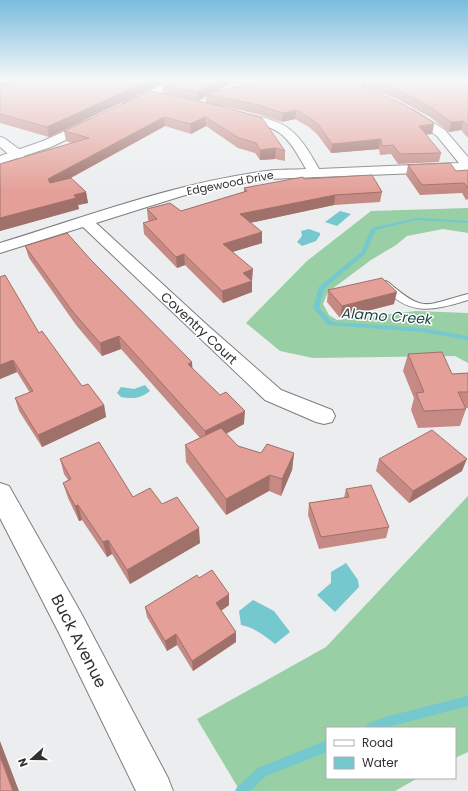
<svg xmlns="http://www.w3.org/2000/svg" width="468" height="791" font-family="Poppins,sans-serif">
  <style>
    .forest { fill: #98cfa5 }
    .water { fill: #74c8ce }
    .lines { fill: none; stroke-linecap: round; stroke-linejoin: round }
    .stream { fill: #74c8ce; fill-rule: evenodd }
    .lane-casing { stroke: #7c7d7f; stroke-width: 2 }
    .street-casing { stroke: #7c7d7f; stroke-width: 2 }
    .secondary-casing { stroke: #7c7d7f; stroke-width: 2 }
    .lane { fill: #fff; fill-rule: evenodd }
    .street { fill: #fff; fill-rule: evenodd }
    .secondary { fill: #fff; fill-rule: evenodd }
    .wall { fill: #c48a83; fill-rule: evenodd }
    .shaded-wall { fill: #a0706a }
    .building { fill: #e4a098; stroke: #a0706a }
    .labels { text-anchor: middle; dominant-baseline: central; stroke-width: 3; stroke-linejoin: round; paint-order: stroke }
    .far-street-label { font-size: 11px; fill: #313132; stroke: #fff }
    .street-label { font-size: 13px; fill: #313132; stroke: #fff }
    .water-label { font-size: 14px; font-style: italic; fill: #173f41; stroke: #fff }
    .near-street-label { font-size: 16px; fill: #313132; stroke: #fff }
  </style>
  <rect width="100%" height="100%" fill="#ecedef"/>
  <g class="forest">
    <path d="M 468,208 L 468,233 L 443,229 L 407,236 L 396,245 L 371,260 L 328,292 L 323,304 L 329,315 L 337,320 L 416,311 L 468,313 L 468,363 L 455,356 L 313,358 L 280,351 L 246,323 L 307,261 L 371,211 Z"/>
    <path d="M 468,496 L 468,752 L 455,758 L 455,728 L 327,728 L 327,778 L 418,778 L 395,791 L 240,791 L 197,719 L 326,647 Z"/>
  </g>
  <g class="water">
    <path d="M 340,211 L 351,214 L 337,226 L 325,222 Z"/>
    <path d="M 309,229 L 320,233 L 320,235 L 316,241 L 302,246 L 297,242 L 302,236 L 301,231 Z"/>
    <path d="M 145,385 L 150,391 C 140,399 133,399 121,397 L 117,393 L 121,387 L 134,389 Z"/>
    <path d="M 346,563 L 358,580 L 359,587 L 335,612 L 317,595 L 331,583 L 331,572 Z"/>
    <path d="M 253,600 L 274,611 L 290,632 L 275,644 C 264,635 255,628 241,625 L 239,611 Z"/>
  </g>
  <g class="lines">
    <g class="stream">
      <path d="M 416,218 L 468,221 L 468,223 L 416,220 L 376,230 L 365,254 L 324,289 L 319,308 L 332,322 L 422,328 L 468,336 L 468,340 L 422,332 L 328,325 L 313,308 L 319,287 L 361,252 L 372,228 Z"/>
      <path d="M 468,696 L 468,706 L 384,728 L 366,728 L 367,724 L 385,717 Z"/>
      <path d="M 327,740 L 327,752 L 266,776 L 250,791 L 235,791 L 237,787 L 258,768 Z"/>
    </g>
    <g class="lane-casing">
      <path id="lane" d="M 385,281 L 388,282 C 425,314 425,305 468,294 L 468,300 C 432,311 407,317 381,284 Z"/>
    </g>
    <g class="street-casing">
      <g id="street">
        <path d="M 409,109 L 413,110 L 445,130 L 468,157 L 468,171 L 268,179 L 213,188 L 182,196 L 96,223 L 206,324 L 281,390 L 332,410 L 335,416 L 332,422 L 324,424 L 316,422 L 265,400 L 83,227 L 0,253 L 0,243 C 88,216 175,183 266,171 C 279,169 293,170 306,169 C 282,125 277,129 231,117 L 229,115 L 231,113 L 235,112 C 285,121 294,124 319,169 L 459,163 L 437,136 L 405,114 L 403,112 L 405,110 Z"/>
        <path d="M 0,137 L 4,138 L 23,152 L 25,155 L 23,158 L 13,158 L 0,147 Z"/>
      </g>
    </g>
    <g class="secondary-casing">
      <g id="secondary">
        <path d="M 170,81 L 183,81 L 182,83 L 132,107 L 128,108 L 122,105 L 124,103 Z"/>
        <path d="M 91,119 L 95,120 L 97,123 L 95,126 L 51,147 L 0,164 L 0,156 L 43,141 Z"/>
        <path d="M 0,483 L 9,486 L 81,613 L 168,778 L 173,791 L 136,791 L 59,633 L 0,518 Z"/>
      </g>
    </g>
    <use href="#lane" class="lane"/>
    <use href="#street" class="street"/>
    <use href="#secondary" class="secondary"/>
  </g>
  <g class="wall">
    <path d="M 0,81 L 167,81 L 49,137 L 0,123 Z"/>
    <path d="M 262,81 L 468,81 L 468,138 L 461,130 L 449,132 L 430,117 L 397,99 L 366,88 L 434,124 L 432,134 L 426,134 L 441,153 L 439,162 L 398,164 L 391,154 L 380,155 L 379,149 L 331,153 L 317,134 L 309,127 L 295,119 L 282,122 L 257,114 L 224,106 L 285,151 L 285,161 L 275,159 L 260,160 L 255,153 L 238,148 L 206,126 L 191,134 L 165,126 L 71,178 L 86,192 L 88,203 L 78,205 L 79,209 L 0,231 L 72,143 L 66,141 L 64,131 L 163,94 L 163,85 L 213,92 ZM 206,96 L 206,103 L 198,101 Z"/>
    <path d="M 408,165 L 456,171 L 468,170 L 468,199 L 466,200 L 462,193 L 420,195 L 406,175 Z"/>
    <path d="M 304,179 L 382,192 L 380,202 L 334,205 L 250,223 L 262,232 L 262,243 L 232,252 L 252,281 L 252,292 L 223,303 L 185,265 L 177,268 L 144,234 L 143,223 L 149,221 L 148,220 L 147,209 L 181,211 L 244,192 L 244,188 Z"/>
    <path d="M 25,246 L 91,260 L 192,362 L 192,369 L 244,424 L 226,434 L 238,446 L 261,453 L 294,453 L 292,470 L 281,496 L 269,491 L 226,515 L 186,462 L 185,445 L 200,438 L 121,349 L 102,356 L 76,325 L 29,258 Z"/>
    <path d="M 0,277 L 39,333 L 82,386 L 104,405 L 106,417 L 42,447 L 19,411 L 15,398 L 30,393 L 17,372 L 0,379 Z"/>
    <path d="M 328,290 L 394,304 L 340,318 L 327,302 Z"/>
    <path d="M 408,354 L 452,374 L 468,373 L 468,408 L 466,408 L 466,409 L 460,426 L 418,428 L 411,410 L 414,398 L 403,371 Z"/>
    <path d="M 60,459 L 133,497 L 162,504 L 200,543 L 130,584 L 112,554 L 107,557 L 82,520 L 79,521 L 68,498 L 63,483 L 68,480 L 64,474 Z"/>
    <path d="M 379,459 L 462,471 L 409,503 L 376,471 Z"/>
    <path d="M 346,489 L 389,527 L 386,538 L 319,549 L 308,515 L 309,503 L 344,498 Z"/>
    <path d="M 199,578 L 229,605 L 221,611 L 236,642 L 193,671 L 177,645 L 167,651 L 147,617 L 145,607 Z"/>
  </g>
  <g class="shaded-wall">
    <path d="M 0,81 L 19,81 L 0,88 Z"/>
    <path d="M 148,81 L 167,81 L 49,137 L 47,127 Z"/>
    <path d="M 218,81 L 235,81 L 209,95 L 206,94 L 206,96 L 198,101 L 197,92 Z"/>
    <path d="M 365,81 L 367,81 L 366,88 L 360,92 L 361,83 Z"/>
    <path d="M 296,110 L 295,119 L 282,122 L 283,113 Z"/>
    <path d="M 164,117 L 165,126 L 50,189 L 48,179 Z"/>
    <path d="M 205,117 L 206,126 L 191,134 L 190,124 Z"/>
    <path d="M 463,121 L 461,130 L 449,132 L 451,122 Z"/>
    <path d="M 434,124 L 432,134 L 417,136 L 419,126 Z"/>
    <path d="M 381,139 L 379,149 L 331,153 L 332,144 Z"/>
    <path d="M 276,148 L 275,159 L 260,160 L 260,150 Z"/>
    <path d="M 86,192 L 88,203 L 78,205 L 79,209 L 0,231 L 0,218 Z"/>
    <path d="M 335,195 L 334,205 L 240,225 L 240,214 Z"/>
    <path d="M 262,232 L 262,243 L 223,255 L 223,244 Z"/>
    <path d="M 184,254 L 185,265 L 177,268 L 176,257 Z"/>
    <path d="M 253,269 L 252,281 L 242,284 L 243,273 Z"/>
    <path d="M 252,281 L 252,292 L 223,303 L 222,291 Z"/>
    <path d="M 397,292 L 394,304 L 340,318 L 342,306 Z"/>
    <path d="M 119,336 L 121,349 L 102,356 L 100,343 Z"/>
    <path d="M 13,360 L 17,372 L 0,379 L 0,365 Z"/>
    <path d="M 192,362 L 193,376 L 188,364 Z"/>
    <path d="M 104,405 L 106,417 L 42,447 L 38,435 Z"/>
    <path d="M 245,411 L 244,424 L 206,444 L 205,431 Z"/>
    <path d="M 294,453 L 292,470 L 281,496 L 282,479 Z"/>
    <path d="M 467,459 L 462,471 L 409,503 L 413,491 Z"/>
    <path d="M 270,475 L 269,491 L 226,515 L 226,499 Z"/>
    <path d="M 78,505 L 82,520 L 79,521 L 75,506 Z"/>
    <path d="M 199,528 L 200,543 L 130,584 L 127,570 Z"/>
    <path d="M 108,540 L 112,554 L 107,557 L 103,542 Z"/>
    <path d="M 229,594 L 229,605 L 216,614 L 216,603 Z"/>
    <path d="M 236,632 L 236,642 L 193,671 L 192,661 Z"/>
    <path d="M 176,634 L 177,645 L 167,651 L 165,641 Z"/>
    <path d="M 0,741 L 19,791 L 13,791 L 0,756 Z"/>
  </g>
  <g class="building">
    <path d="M 19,81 L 148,81 L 47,127 L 0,114 L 0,87 Z"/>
    <path d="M 172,81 L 218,81 L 197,92 L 163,85 Z"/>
    <path d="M 262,81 L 365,81 L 361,83 L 363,87 L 403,104 L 431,121 L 434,124 L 419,126 L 441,153 L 400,154 L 393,145 L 382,146 L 381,139 L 332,144 L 318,124 L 310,118 L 296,110 L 283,113 L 258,105 L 206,94 Z"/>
    <path d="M 372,81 L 468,81 L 468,126 L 463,121 L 451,122 L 432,108 L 399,90 Z"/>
    <path d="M 150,91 L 221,106 L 262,118 L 285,151 L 276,148 L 260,150 L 256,143 L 239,138 L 205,117 L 190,124 L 164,117 L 48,179 L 50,183 L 71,178 L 86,192 L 74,195 L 76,198 L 0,218 L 0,164 L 89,138 L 64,131 Z"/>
    <path d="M 450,163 L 456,171 L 468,170 L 468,188 L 464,183 L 422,185 L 408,165 Z"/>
    <path d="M 372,175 L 382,192 L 335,195 L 240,214 L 262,232 L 223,244 L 253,269 L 243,273 L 252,281 L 222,291 L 184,254 L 176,257 L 143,223 L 157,219 L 147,209 L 170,203 L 181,211 L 247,191 L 244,188 L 303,177 L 304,179 Z"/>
    <path d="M 67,233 L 91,260 L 192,362 L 188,364 L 220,395 L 226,392 L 245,411 L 205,431 L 119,336 L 100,343 L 73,312 L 25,246 Z"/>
    <path d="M 5,275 L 39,333 L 42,331 L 82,386 L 88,384 L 104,405 L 38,435 L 15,398 L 33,391 L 13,360 L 0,365 L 0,277 Z"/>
    <path d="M 382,278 L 397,292 L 342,306 L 328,290 Z"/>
    <path d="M 442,352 L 452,374 L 468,373 L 468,392 L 458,392 L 466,409 L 424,411 L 416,393 L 424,392 L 408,354 Z"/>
    <path d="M 221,428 L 238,446 L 261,453 L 267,444 L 294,453 L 282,479 L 270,475 L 226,499 L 185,445 Z"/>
    <path d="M 432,430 L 467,459 L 413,491 L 379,459 Z"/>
    <path d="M 99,442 L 133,497 L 150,488 L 162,504 L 177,497 L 199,528 L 127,570 L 108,540 L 103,542 L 78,505 L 75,506 L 63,483 L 71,479 L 60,459 Z"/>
    <path d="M 371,485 L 389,527 L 321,537 L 309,503 L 349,497 L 346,489 Z"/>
    <path d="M 212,570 L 229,594 L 216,603 L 236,632 L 192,661 L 176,634 L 165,641 L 145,607 L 197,575 L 199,578 Z"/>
    <path d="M 0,756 L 13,791 L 0,791 Z"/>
  </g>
  <linearGradient id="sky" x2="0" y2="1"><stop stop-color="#79bcde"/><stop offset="0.42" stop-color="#f6f7f8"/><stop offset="1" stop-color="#f6f7f8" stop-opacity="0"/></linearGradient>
  <rect width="468" height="191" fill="url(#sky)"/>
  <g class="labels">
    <g class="far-street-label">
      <text transform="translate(230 183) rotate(-11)">Edgewood Drive</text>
    </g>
    <g class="street-label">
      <text transform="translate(199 328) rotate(43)">Coventry Court</text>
    </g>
    <g class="water-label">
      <text transform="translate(387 316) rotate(4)">Alamo Creek</text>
    </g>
    <g class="near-street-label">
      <text transform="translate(79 641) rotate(63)">Buck Avenue</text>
    </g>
  </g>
  <rect x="326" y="727" width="130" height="52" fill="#ffffff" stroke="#adadad"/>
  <rect x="334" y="740" width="20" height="6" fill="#ffffff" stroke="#adadad"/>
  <text x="362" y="747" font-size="12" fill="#313132">Road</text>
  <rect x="334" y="757" width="20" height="12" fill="#74c8ce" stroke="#adadad"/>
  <text x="362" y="767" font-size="12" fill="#313132">Water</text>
  <g transform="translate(32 759) rotate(249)" stroke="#ffffff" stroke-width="3" paint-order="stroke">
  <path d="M0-3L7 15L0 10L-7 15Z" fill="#313132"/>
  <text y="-6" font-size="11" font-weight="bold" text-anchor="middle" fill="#313132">N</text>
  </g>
</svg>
